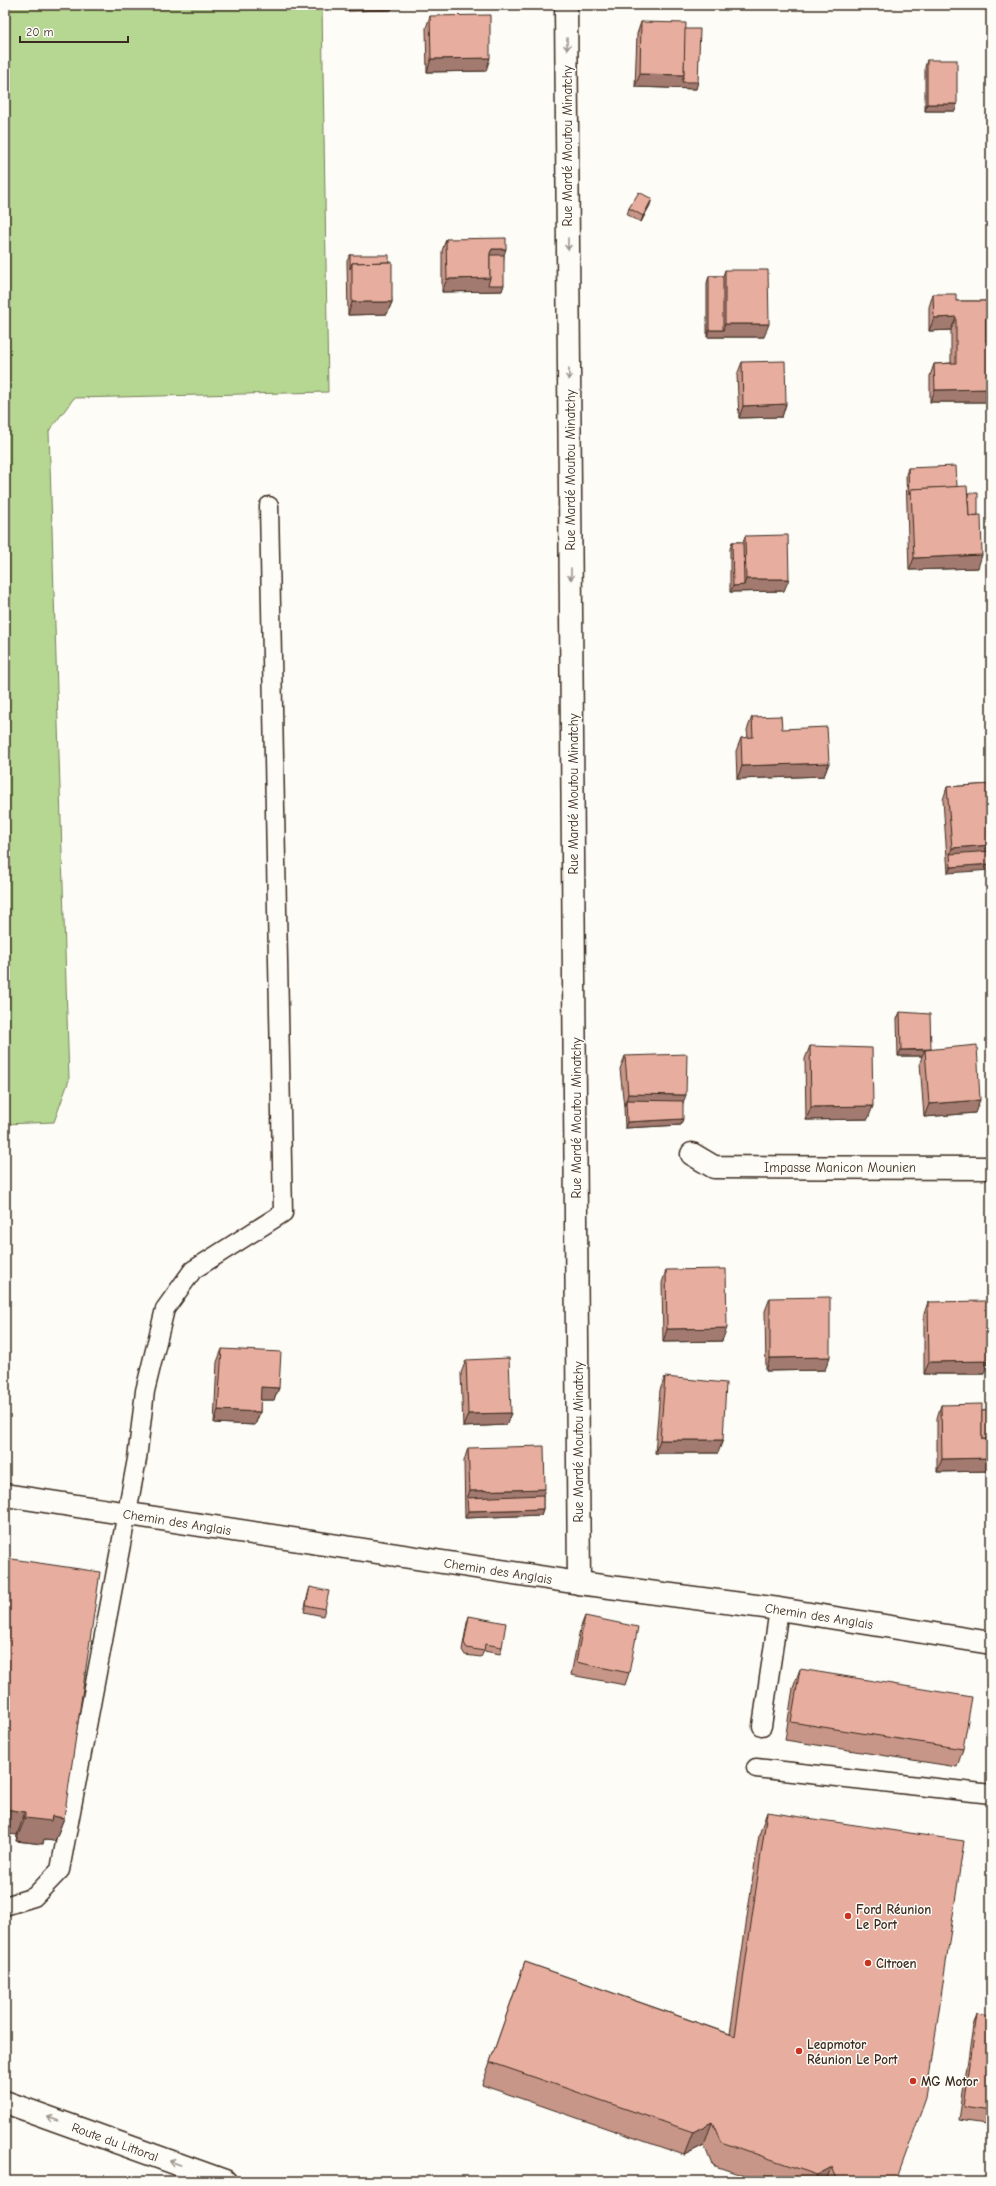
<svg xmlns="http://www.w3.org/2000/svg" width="996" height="2186" font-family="'Comic Neue',sans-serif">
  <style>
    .green { fill: #b5d792; stroke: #788058 }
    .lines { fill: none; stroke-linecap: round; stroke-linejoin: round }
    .lane-casing { stroke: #3b2a1e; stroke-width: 21 }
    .street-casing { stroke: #3b2a1e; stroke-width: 25 }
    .highway-casing { stroke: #3b2a1e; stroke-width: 25 }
    .lane { stroke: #fdfcf7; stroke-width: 18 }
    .street { stroke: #fdfcf7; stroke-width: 22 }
    .highway { stroke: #fdfcf7; stroke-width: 22 }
    .wall { fill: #c79689; stroke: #3b2a1e }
    .shaded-wall { fill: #a27a6f; stroke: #3b2a1e }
    .building { fill: #e7ae9f; stroke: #3b2a1e }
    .oneway { stroke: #9c938a }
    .poi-dot { fill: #c8321e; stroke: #fdfcf7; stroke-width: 1.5 }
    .labels { text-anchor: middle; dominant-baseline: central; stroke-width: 3; stroke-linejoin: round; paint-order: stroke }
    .street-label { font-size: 13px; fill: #3b2a1e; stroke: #fdfcf7 }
    .poi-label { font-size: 13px; font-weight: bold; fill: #3b2a1e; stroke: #fdfcf7; text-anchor: start }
  </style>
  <rect width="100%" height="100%" fill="#fdfcf7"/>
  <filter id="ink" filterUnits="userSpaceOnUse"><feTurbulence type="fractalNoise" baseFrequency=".025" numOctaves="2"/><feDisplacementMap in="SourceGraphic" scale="8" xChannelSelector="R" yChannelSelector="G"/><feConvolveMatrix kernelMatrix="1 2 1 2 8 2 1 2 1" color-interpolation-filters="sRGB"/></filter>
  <g filter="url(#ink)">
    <path class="green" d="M 5,5 L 322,5 L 328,392 L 74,398 L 49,431 L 69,1080 L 54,1122 L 5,1124 Z"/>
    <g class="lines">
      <g class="lane-casing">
        <g id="lane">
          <path d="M 762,1726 L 779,1609"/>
          <path d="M 756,1768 L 991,1794"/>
          <path d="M 5,1906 L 34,1897 L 60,1870 L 137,1459 L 145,1391 L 165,1309 L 193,1270 L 283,1213 L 269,506"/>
        </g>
      </g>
      <g class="street-casing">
        <g id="street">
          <path d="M 566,5 L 579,1583"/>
          <path d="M 692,1154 L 714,1167 L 991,1168"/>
          <path d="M 5,1495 L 579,1583 L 779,1609 L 991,1643"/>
        </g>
      </g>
      <g class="highway-casing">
        <path id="highway" d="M 5,2102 L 225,2181"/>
      </g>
      <use href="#lane" class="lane"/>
      <use href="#street" class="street"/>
      <use href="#highway" class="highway"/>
    </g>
    <g class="wall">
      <path d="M 345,5 L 393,5 L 391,10 L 345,11 Z"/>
      <path d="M 430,16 L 486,71 L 427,72 L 426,28 Z"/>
      <path d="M 641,22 L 685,29 L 696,89 L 635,87 L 637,34 Z"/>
      <path d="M 927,60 L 955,111 L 925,111 L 925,67 Z"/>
      <path d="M 650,205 L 641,222 L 627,215 L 629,208 Z"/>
      <path d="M 446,239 L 504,255 L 502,291 L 442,292 L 442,251 Z"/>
      <path d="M 350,255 L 389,262 L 392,302 L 387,314 L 348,315 L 347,261 Z"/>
      <path d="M 725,270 L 764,337 L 707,337 L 707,283 L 709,276 L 723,276 Z"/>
      <path d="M 933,294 L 956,301 L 991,301 L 991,318 L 987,330 L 986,330 L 986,342 L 991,342 L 991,402 L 930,402 L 930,376 L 934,364 L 951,363 L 951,330 L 929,331 L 929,307 Z"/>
      <path d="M 742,362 L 786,404 L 782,417 L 739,418 L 737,375 Z"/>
      <path d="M 908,468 L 957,487 L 968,493 L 978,568 L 909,570 L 906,475 Z"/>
      <path d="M 745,536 L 784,591 L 730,592 L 730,549 L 732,542 L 743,542 Z"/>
      <path d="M 752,717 L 782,729 L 829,763 L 824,776 L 737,779 L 736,751 L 741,738 L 748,738 L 747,730 Z"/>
      <path d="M 991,784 L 948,873 L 943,800 L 947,787 Z"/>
      <path d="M 900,1012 L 931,1049 L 975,1113 L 924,1117 L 920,1063 L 922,1056 L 898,1056 L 897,1019 Z"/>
      <path d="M 810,1046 L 868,1119 L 806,1120 L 805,1059 Z"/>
      <path d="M 625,1056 L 683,1101 L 681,1125 L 625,1128 L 624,1107 L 620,1069 Z"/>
      <path d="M 666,1270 L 722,1341 L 663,1342 L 662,1283 Z"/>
      <path d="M 770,1298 L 825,1370 L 766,1371 L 765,1311 Z"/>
      <path d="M 928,1302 L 984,1374 L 924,1374 L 924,1314 Z"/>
      <path d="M 222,1349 L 279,1388 L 274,1400 L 260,1400 L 260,1412 L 255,1425 L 214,1423 L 217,1362 Z"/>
      <path d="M 466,1360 L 511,1413 L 506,1425 L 463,1427 L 461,1373 Z"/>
      <path d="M 665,1377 L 718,1453 L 655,1453 L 660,1390 Z"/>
      <path d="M 941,1405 L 982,1411 L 991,1410 L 991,1471 L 937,1472 L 937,1418 Z"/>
      <path d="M 468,1448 L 543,1495 L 543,1509 L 541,1515 L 465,1518 L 464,1461 Z"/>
      <path d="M 5,1558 L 64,1818 L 55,1841 L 44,1840 L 43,1844 L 16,1841 L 17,1835 Z"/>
      <path d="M 310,1587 L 325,1609 L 323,1616 L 304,1612 L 308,1594 Z"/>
      <path d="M 469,1616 L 502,1647 L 500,1654 L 484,1651 L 481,1657 L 465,1655 L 462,1650 L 467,1623 Z"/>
      <path d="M 585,1616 L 629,1673 L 625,1685 L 571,1675 L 580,1629 Z"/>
      <path d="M 800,1669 L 963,1749 L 957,1767 L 785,1740 L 793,1688 Z"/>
      <path d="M 767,1812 L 896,2181 L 759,2181 L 712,2165 L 704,2145 L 684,2155 L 482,2085 L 525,1962 L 730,2034 L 759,1835 Z"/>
      <path d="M 977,2014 L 990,2111 L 986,2124 L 959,2120 L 973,2026 Z"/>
    </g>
    <g class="shaded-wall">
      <path d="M 347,5 L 393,5 L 391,10 L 345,11 Z"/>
      <path d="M 831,5 L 896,5 L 896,7 Z"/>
      <path d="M 962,5 L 983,5 L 982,7 L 962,6 Z"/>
      <path d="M 490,58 L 486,71 L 427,72 L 431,59 Z"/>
      <path d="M 640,74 L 684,75 L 698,82 L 696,89 L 635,87 Z"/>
      <path d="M 927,104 L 957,104 L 955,111 L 925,111 Z"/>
      <path d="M 652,199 L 650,205 L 641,222 L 643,216 Z"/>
      <path d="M 492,249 L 506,249 L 502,261 L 487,259 Z"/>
      <path d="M 490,278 L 504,285 L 502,291 L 442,292 L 447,279 Z"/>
      <path d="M 352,302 L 392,302 L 387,314 L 348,315 Z"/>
      <path d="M 956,317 L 951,330 L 929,331 L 934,318 Z"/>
      <path d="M 986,317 L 991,317 L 991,318 L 987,330 L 981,330 Z"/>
      <path d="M 725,324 L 769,324 L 764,337 L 707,337 L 709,330 L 723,330 Z"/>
      <path d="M 991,389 L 991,402 L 930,402 L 935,390 Z"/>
      <path d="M 786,404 L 782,417 L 739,418 L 743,406 Z"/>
      <path d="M 982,555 L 978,568 L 909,570 L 914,558 Z"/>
      <path d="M 746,579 L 789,579 L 784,591 L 730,592 L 733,586 L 744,585 Z"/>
      <path d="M 829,763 L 824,776 L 737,779 L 742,766 Z"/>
      <path d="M 991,845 L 991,857 L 950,854 L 952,848 Z"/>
      <path d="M 991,864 L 991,870 L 948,873 L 951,867 Z"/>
      <path d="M 901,1050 L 931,1050 L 925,1050 L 922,1056 L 898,1056 Z"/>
      <path d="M 628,1094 L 686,1095 L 681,1108 L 626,1100 L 624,1107 Z"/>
      <path d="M 980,1100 L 975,1113 L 924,1117 L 929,1104 Z"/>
      <path d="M 873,1106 L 868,1119 L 806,1120 L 811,1107 Z"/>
      <path d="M 683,1119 L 681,1125 L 625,1128 L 627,1122 Z"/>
      <path d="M 727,1328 L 722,1341 L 663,1342 L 667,1329 Z"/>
      <path d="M 830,1357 L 825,1370 L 766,1371 L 770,1358 Z"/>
      <path d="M 988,1361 L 984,1374 L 924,1374 L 929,1362 Z"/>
      <path d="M 261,1387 L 279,1388 L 274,1400 L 256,1400 Z"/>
      <path d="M 218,1410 L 260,1412 L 255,1425 L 214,1423 Z"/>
      <path d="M 511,1413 L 506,1425 L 463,1427 L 468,1414 Z"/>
      <path d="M 660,1440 L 723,1440 L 718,1453 L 655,1453 Z"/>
      <path d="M 991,1458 L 991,1471 L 937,1472 L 942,1459 Z"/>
      <path d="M 545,1489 L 541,1501 L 467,1498 L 470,1491 Z"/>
      <path d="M 543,1509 L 541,1515 L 465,1518 L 468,1511 Z"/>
      <path d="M 5,1809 L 25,1812 L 17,1835 L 5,1834 Z"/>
      <path d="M 52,1816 L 64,1818 L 55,1841 L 44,1840 L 43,1844 L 16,1841 L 25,1818 Z"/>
      <path d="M 712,2122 L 704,2145 L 684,2155 L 693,2132 Z"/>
      <path d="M 832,2167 L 827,2181 L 814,2181 L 817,2175 Z"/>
    </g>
    <g class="building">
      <path d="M 490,15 L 490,58 L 431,59 L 430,16 Z"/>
      <path d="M 641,22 L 686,23 L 684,75 L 640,74 Z"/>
      <path d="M 685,29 L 700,29 L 698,82 L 682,82 L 684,75 Z"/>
      <rect x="927" y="60" width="30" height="44"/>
      <path d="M 639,192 L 652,199 L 643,216 L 629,208 Z"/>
      <path d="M 506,238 L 506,249 L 492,249 L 490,253 L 490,278 L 447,279 L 446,239 Z"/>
      <path d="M 350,255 L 389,255 L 389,262 L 352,263 L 350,269 Z"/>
      <path d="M 490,255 L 504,255 L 504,285 L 488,285 L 490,278 Z"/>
      <path d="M 392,262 L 392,302 L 352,302 L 352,263 Z"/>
      <path d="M 725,270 L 768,270 L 769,324 L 725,324 Z"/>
      <rect x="709" y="276" width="14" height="54"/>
      <path d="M 933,294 L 956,294 L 956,301 L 991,301 L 991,317 L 986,317 L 986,342 L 991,342 L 991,389 L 935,390 L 934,364 L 956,363 L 956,317 L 934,318 Z"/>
      <path d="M 785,361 L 786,404 L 743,406 L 742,362 Z"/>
      <path d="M 956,466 L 957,487 L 911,489 L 909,495 L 908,468 Z"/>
      <path d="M 967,486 L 969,516 L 981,515 L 982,555 L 914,558 L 911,489 Z"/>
      <path d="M 968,493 L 978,493 L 978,515 L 969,516 Z"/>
      <path d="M 788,535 L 789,579 L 746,579 L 745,536 Z"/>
      <path d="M 732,542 L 743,542 L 744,585 L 733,586 Z"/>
      <path d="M 781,716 L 782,729 L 827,727 L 829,763 L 742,766 L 741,738 L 753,737 L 752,717 Z"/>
      <path d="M 991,784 L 991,845 L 952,848 L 947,787 Z"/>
      <path d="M 991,851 L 991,864 L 951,867 L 950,854 Z"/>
      <path d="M 900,1012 L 930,1014 L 931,1049 L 901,1050 Z"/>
      <path d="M 977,1045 L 980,1100 L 929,1104 L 925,1050 Z"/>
      <path d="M 810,1046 L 872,1048 L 873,1106 L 811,1107 Z"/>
      <path d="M 687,1054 L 686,1095 L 628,1094 L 625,1056 Z"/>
      <path d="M 626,1100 L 683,1101 L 683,1119 L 627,1122 Z"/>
      <path d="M 726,1269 L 727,1328 L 667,1329 L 666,1270 Z"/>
      <path d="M 830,1297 L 830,1357 L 770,1358 L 770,1298 Z"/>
      <path d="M 988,1301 L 988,1361 L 929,1362 L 928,1302 Z"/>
      <path d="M 222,1349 L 281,1352 L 279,1388 L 261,1387 L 260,1412 L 218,1410 Z"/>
      <path d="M 509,1358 L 511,1413 L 468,1414 L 466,1360 Z"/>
      <path d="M 665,1377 L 726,1383 L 723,1440 L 660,1440 Z"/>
      <path d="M 982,1404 L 982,1439 L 991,1439 L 991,1458 L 942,1459 L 941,1405 Z"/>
      <path d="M 991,1410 L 991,1439 L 982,1439 L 982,1411 Z"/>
      <path d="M 544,1446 L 545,1489 L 470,1491 L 468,1448 Z"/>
      <path d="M 543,1495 L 543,1509 L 468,1511 L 467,1498 Z"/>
      <path d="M 5,1558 L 100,1572 L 64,1818 L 52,1816 L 51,1821 L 25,1818 L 25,1812 L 5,1809 Z"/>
      <path d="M 310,1587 L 329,1591 L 325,1609 L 306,1605 Z"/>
      <path d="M 469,1616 L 506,1623 L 502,1647 L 485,1644 L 484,1651 L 467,1648 L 464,1643 Z"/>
      <path d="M 585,1616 L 638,1627 L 629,1673 L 576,1662 Z"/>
      <path d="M 800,1669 L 972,1697 L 963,1749 L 791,1722 Z"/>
      <path d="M 767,1812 L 964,1841 L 926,2098 L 896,2181 L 838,2181 L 832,2167 L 817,2175 L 721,2142 L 712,2122 L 693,2132 L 490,2062 L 525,1962 L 735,2036 Z"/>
      <path d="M 977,2014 L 991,2016 L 991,2107 L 990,2111 L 964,2107 Z"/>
    </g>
    <defs><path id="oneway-shaft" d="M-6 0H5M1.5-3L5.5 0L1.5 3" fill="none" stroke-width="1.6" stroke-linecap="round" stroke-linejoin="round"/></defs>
    <g class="oneway">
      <use href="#oneway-shaft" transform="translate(567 44) rotate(90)"/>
      <use href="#oneway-shaft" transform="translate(568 244) rotate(90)"/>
      <use href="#oneway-shaft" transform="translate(569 374) rotate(90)"/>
      <use href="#oneway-shaft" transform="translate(571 574) rotate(90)"/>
      <use href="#oneway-shaft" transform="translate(53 2119) rotate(-160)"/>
      <use href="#oneway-shaft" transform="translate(175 2163) rotate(-160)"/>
    </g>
  </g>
  <g class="poi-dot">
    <circle cx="848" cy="1916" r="4"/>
    <circle cx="868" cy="1963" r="4"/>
    <circle cx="799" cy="2051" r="4"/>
    <circle cx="913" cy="2081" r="4"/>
  </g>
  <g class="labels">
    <g class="street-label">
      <text transform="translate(567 146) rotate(-90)">Rue Mardé Moutou Minatchy</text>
      <text transform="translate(570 470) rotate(-90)">Rue Mardé Moutou Minatchy</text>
      <text transform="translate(573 794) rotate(-90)">Rue Mardé Moutou Minatchy</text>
      <text transform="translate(576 1118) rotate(-90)">Rue Mardé Moutou Minatchy</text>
      <text x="840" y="1167">Impasse Manicon Mounien</text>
      <text transform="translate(578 1442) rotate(-90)">Rue Mardé Moutou Minatchy</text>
      <text transform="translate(177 1522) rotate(9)">Chemin des Anglais</text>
      <text transform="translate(498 1571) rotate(9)">Chemin des Anglais</text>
      <text transform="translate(819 1616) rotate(9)">Chemin des Anglais</text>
      <text transform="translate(115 2142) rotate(20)">Route du Littoral</text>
    </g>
    <g class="poi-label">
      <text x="856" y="1909">Ford Réunion<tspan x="856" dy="15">Le Port</tspan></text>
      <text x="876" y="1963">Citroen</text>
      <text x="807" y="2044">Leapmotor<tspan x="807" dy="15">Réunion Le Port</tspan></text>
      <text x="921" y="2081">MG Motor</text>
    </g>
  </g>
  <rect width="996" height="2186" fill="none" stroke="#fdfcf7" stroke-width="20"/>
  <rect x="10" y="10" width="976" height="2166" fill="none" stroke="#3b2a1e" stroke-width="1.5" filter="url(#ink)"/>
  <path d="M20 36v6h108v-6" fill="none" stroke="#3b2a1e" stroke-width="2"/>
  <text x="26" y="36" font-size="12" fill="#3b2a1e" stroke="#fdfcf7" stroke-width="3" paint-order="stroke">20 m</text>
</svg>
